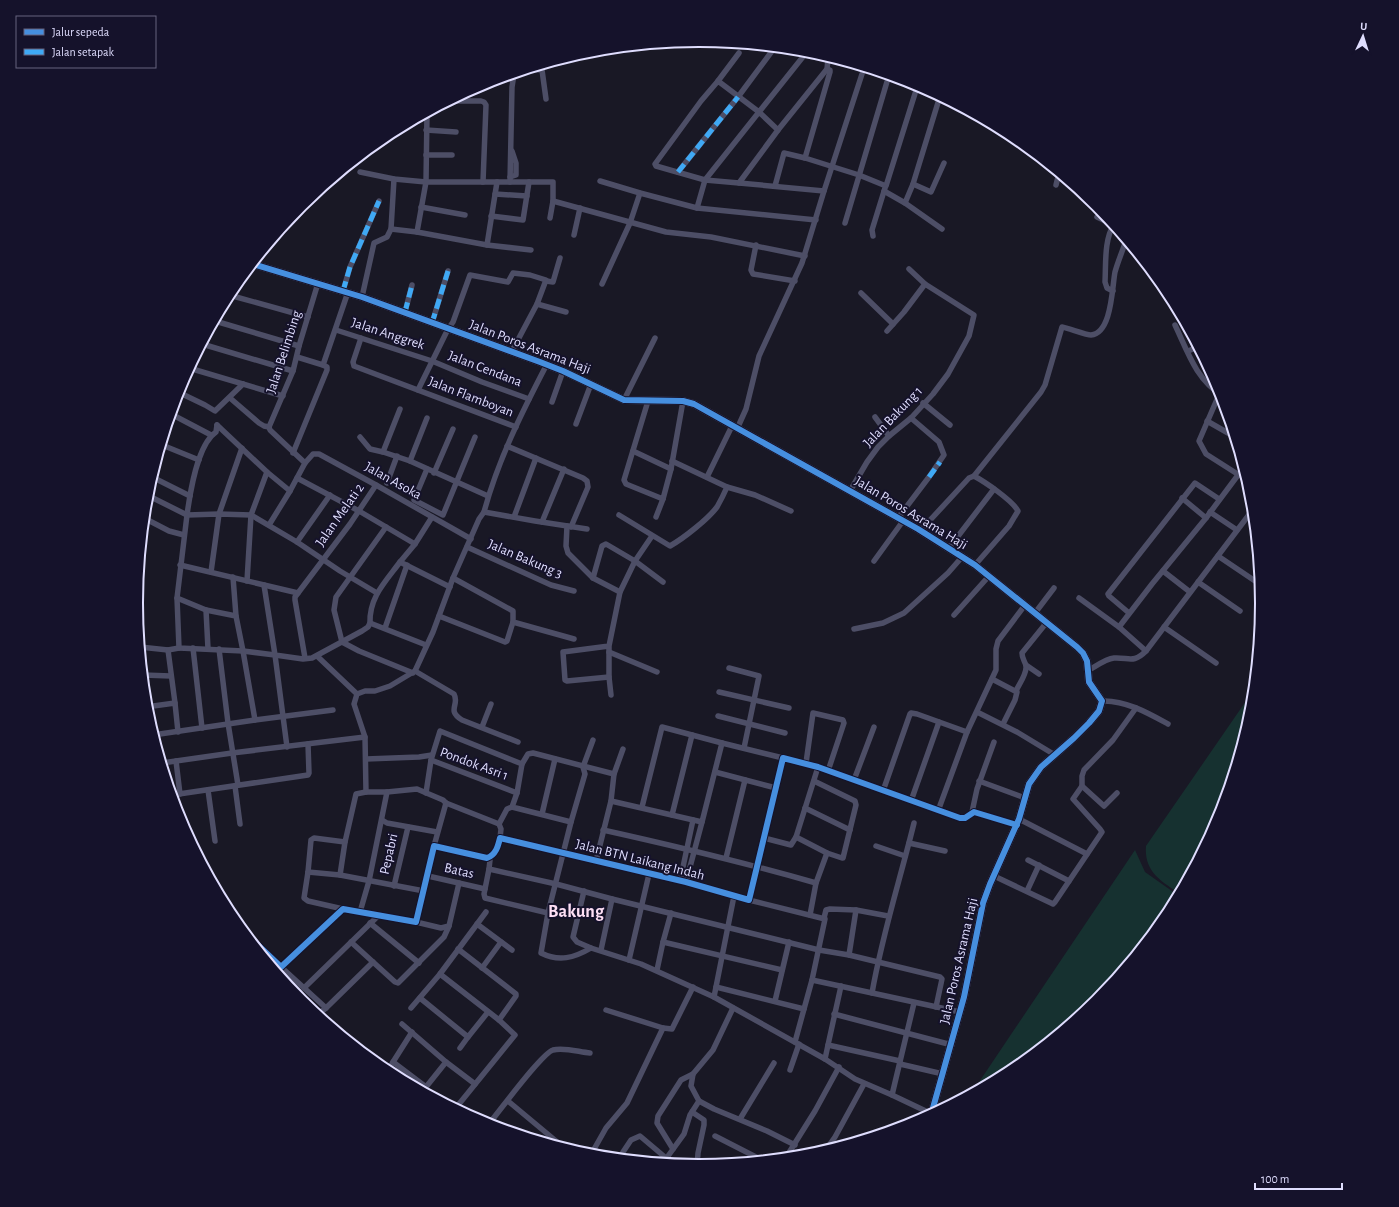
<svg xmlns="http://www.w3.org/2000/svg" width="1399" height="1207" font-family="'Alegreya Sans',sans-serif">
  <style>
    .green { fill: #163130 }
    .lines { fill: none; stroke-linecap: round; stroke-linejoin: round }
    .street { stroke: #4d4e66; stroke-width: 5.5 }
    .secondary { stroke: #50516b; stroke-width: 8 }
    .quiet { stroke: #3fa9f5; stroke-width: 5; stroke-dasharray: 10 5; stroke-linecap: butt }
    .cycleway-casing { stroke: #15122b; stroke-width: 8 }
    .cycleway { stroke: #468fdf; stroke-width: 6 }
    .labels { text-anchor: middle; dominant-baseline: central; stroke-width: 4; stroke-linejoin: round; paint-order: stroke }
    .street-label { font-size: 14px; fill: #dfddfe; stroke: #15122b }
    .district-label { font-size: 18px; font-weight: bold; fill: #fedff5; stroke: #15122b }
    .rim { fill: none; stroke: #dfddfe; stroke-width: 2 }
  </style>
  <rect width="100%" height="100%" fill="#191825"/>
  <g class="green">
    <path d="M 1255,688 L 1252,714 L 1220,819 L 1180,894 C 1161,881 1144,872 1146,846 Z"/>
    <path d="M 1135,850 L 1145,872 L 1179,896 L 1168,917 L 1098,1002 L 1012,1072 L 971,1094 Z"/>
  </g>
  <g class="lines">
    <g class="street">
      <path d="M 529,69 L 542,70 L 546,99"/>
      <path d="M 827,69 L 830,70 L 830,72 L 805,158 L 859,175 L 886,186 L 918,84"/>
      <path d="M 718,81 L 739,53"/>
      <path d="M 450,101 L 481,101 L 484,102 L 486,105 L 483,182"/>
      <path d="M 427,113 L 426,182 L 417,232 L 487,245 L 497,182"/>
      <path d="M 426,130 L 456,132"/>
      <path d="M 778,130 L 827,69 L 828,59 L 818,53"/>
      <path d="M 426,155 L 452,155"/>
      <path d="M 360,172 L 394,179 L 426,182 L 553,182 L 553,201 L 550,218"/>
      <path d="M 678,172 L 738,97 L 775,47"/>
      <path d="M 510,177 L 516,175 L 516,163 L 512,151"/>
      <path d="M 600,181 L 640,193 L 697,208 L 816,220"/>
      <path d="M 510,182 L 512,87 L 514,74"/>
      <path d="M 739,183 L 705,180 L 656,166 L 655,164 L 701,101 L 718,81 L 759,112 L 806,53 L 805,50"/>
      <path d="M 913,184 L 931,192 L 944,163"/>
      <path d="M 1056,185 L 1059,173"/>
      <path d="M 775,186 L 784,153 L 805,158"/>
      <path d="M 884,191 L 905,203 L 913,184 L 940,96"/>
      <path d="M 495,194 L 527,196"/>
      <path d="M 553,201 L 666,232 L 711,237 L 805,256"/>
      <path d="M 905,203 L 942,229"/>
      <path d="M 421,207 L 465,215"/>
      <path d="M 697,208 L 705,180 L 759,112 L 778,130 L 739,183 L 824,191 L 862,74"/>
      <path d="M 491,216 L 523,220 L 529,182"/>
      <path d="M 1097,217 L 1114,225"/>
      <path d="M 845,223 L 889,75"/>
      <path d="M 391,229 L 417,232"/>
      <path d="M 574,235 L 580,208"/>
      <path d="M 873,236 L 872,230 L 885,188"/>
      <path d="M 487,245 L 531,250"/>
      <path d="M 756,245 L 751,270 L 753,274 L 795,281"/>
      <path d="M 909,269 L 925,284"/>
      <path d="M 546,281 L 553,282 L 560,258"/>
      <path d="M 602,284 L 630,223 L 640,193"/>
      <path d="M 343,291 L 350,267 L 379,201"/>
      <path d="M 1113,291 L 1107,288 L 1105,282 C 1106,263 1104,240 1114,224"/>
      <path d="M 861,293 L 893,324"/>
      <path d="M 229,295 L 308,317"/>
      <path d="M 362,297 L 374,243 L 387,237 L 391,229 L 394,179"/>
      <path d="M 537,304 L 566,312"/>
      <path d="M 405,312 L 412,285"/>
      <path d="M 215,321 L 299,346"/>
      <path d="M 432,323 L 448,271"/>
      <path d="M 1175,325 C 1187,350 1196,380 1222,395"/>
      <path d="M 336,330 L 432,361 L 482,382 L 529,399"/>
      <path d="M 361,338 L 353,362 L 354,366 L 516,427"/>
      <path d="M 202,344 L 293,371"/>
      <path d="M 1188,351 L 1198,347"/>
      <path d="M 323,365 L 348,292"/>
      <path d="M 189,368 L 283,396"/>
      <path d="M 418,390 L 448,329 L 453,322 L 470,275 L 508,282 L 513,273 L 530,275 L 546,280 L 537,304 L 512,351"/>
      <path d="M 1221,390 L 1199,441 L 1206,454 L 1239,475"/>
      <path d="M 178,392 L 205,405 L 215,411 L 243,384"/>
      <path d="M 230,398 L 259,423 L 264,426 L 269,427"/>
      <path d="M 624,400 L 655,338"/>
      <path d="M 648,401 L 624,480 L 626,484 L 663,499 L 671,469 L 683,401"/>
      <path d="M 552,402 L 563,371"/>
      <path d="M 923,403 L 950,425"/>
      <path d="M 400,409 L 383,452 L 410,461 L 488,496"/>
      <path d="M 171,414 L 211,435"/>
      <path d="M 875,417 L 889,436"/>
      <path d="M 1207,421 L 1235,437"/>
      <path d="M 576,424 L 591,384"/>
      <path d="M 217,425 L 216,432 C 197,445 190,493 187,515 L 219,514 L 251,515 L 297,542 L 340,571 L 377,593"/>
      <path d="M 217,425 L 267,472 L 290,491"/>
      <path d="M 269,427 L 293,371 L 299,346 L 318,283"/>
      <path d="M 269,427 L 270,430 L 305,463 L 290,491 L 269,525"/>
      <path d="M 737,429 L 746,409 L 759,356 L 802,263 L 824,191"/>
      <path d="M 360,437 L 370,449 L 383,452"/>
      <path d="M 162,445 L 199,460"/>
      <path d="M 507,446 L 583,478 L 587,481 L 588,487 L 571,527"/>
      <path d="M 633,451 L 671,469"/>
      <path d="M 293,453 L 327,370 L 327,367 L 323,365 L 297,357"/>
      <path d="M 410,461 L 427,418"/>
      <path d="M 672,461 L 727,487 L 755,495 L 791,511"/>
      <path d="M 305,463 L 313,454 L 319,454 L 376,485 L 471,539"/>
      <path d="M 427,469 L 414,500 L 443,515 L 475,437"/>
      <path d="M 434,473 L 453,429"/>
      <path d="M 974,476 L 1041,392 L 1045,385 L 1062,327 C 1068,328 1086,335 1091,335 C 1112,333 1112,287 1115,272 C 1118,261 1123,250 1126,240"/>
      <path d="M 152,477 L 190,496"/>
      <path d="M 707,477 L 732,426"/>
      <path d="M 297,478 L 359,511 L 415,544 L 400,562 L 450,587"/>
      <path d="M 387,483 L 397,456"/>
      <path d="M 850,491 L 867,462 L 878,447 L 889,436 L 911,418 L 933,394 L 948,374 L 969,336 L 974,315 L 925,284 L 904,312 L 887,331"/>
      <path d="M 147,495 L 187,515 L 177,598 L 179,648 L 243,651 L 275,655 L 287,747"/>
      <path d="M 1182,498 L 1206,518"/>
      <path d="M 484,512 L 535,521 L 587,529"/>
      <path d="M 1210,512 L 1237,530"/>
      <path d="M 619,515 L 670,546 C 684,538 708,519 717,507 C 721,500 724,494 727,487"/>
      <path d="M 514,517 L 536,458"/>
      <path d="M 656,517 L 663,499"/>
      <path d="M 144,518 L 169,531 L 184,535"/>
      <path d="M 898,518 L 929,477 L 944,455 L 939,442 L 911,418"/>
      <path d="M 542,522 L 564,469"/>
      <path d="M 567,526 L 566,546 L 568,553 L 593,578 L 620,592"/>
      <path d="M 386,527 L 336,597 L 334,610 L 342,642 L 359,651 L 413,673"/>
      <path d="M 921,530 L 969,478 L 974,476 C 985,482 1012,500 1018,511 L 1009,526 L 975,565"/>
      <path d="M 297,542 L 330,495"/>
      <path d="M 415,544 L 432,517"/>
      <path d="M 467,547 L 551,585 L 574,591"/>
      <path d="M 949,548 L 994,489"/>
      <path d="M 1218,556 L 1261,585"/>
      <path d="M 874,561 L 903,521"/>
      <path d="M 180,565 L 298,593 L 350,524 L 376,485"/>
      <path d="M 1163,571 L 1190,592"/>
      <path d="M 211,572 L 219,514 L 242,448"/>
      <path d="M 233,577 L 236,616"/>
      <path d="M 453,578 L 513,611 L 513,622 L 574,639"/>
      <path d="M 593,578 L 602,546 L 606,544 L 635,561 L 663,582"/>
      <path d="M 247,581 L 251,515 L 267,472"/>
      <path d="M 1198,582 L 1240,611"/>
      <path d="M 264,585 L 275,655 L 303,659 L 312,658 L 362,631 L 368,627 L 370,623 L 426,645"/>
      <path d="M 298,593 L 295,597 L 295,600 L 305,658"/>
      <path d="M 177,598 L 206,610 L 236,616 L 243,651 L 255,720"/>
      <path d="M 1079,598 L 1119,627"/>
      <path d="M 206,610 L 208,649"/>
      <path d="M 1035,613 L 1054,588"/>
      <path d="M 1129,613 L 1109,596 L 1108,594 L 1195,483 L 1219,499"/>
      <path d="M 954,615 L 989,576"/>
      <path d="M 439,616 L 505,642 L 507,641 L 513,622"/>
      <path d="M 370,623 C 369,597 386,581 400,562"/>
      <path d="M 1164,627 L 1216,663"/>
      <path d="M 385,628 L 407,565"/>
      <path d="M 854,629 L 883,623 L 904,613 L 948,573 L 962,557"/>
      <path d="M 609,646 L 563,652 L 565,680 L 567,681 L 609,677 L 609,646 L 620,592 L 635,561 L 652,536"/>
      <path d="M 140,647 L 168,650 L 179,648"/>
      <path d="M 193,648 L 202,728"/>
      <path d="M 219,649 L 228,723 L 238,785"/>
      <path d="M 168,650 L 175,703"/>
      <path d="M 1146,651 L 1119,627 L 1152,584 L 1206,518 L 1244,467"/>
      <path d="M 609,652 L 657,672"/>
      <path d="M 317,656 L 357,694"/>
      <path d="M 1026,665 L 1039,674"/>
      <path d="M 729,668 L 759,676 L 744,748"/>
      <path d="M 415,671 L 454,694 C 460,705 446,710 462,720 L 518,742"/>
      <path d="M 1087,671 C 1095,667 1105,659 1114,658 C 1129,657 1133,664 1146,651 L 1254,508"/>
      <path d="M 143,675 L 171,676"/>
      <path d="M 609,677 L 611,695"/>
      <path d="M 992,679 L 1017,692 L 1015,700 L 1003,724"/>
      <path d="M 1016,691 C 1019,684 1027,674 1026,666 C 1025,661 1022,659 1022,653 L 1047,622"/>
      <path d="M 719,692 L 789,708"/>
      <path d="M 1102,701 C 1125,700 1148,713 1168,724"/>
      <path d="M 146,707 L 175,703 L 178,732"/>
      <path d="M 977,712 L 1017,732 L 1055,755"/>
      <path d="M 718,716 L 785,733"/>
      <path d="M 482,727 L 491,704"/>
      <path d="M 153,735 L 255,720 L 333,710"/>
      <path d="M 593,740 L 583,767 L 585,774 L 571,822 L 548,913 L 541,953 C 559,962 574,958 591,948 L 641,964 L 714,997 L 825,1059 L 855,1079 L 892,1095 L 914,1003"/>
      <path d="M 366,759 L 419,757 L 432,755"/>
      <path d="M 431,760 L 517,793"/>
      <path d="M 176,761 L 180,794"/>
      <path d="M 162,763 L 232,753 L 365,737"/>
      <path d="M 806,763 L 813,713 L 843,720 L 844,723 L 828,771"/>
      <path d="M 522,764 L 517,793 L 512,807 L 571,822"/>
      <path d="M 715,772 L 776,788"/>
      <path d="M 854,780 L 874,727"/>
      <path d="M 979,781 L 1025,798"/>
      <path d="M 235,786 L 240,824"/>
      <path d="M 1082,786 L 1104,806 L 1117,793"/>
      <path d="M 208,790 L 215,841"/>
      <path d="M 883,791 L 910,714 L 911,713 L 917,714 L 967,732 L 996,670 L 996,649 L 998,641 L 1025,605"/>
      <path d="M 426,793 L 431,760 L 440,731 L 522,764 L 528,754 L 533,753 L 614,774"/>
      <path d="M 172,795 L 308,775 L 309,773 L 308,744"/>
      <path d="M 611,801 L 702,822 L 722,743 L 783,758"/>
      <path d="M 911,801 L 939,722"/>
      <path d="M 642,807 L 662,727 L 722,743"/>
      <path d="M 805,808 L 850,830"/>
      <path d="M 938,811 L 967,732"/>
      <path d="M 972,812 L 977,789 L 994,742"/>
      <path d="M 542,814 L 555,759"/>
      <path d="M 672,815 L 692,735"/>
      <path d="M 1019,819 L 1087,854"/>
      <path d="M 382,820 L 387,823 L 437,832"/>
      <path d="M 499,824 L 507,809 L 512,807"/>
      <path d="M 603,830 C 675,846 746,863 816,883"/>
      <path d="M 796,837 L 827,853"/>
      <path d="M 500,838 L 501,829 L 499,824 L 446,803 L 443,800 L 417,789 L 387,792 L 366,792 L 365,737 L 354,704 L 357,694 L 365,691 L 375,691 L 390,686 L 415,671 L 433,632 L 453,578 L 479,519 L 484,512 C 498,460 522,412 547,364"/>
      <path d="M 764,838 L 791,845 L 796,837 L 818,767"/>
      <path d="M 909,843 L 945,851"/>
      <path d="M 434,846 L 446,803"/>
      <path d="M 876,846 L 905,856"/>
      <path d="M 487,858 L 490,860 L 489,869 L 556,884 L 612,899 L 819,950 L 849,955 L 856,910"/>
      <path d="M 726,858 L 745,780"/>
      <path d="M 1028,860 L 1069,881"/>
      <path d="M 596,861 L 611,801 L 614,774 L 623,749"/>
      <path d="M 489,869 L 484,894 L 485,898 L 548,913"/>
      <path d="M 308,872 L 340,875 L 345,842"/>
      <path d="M 340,875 L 424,891"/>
      <path d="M 428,876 L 485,889"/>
      <path d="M 994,876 L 1051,903 L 1053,904 L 1055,902 L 1102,832 L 1100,829 L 1073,799 L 1082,786 L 1082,776 L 1084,770 L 1113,740 L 1136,708"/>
      <path d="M 680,881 L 693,820"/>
      <path d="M 686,882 L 702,822"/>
      <path d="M 394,886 L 408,827"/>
      <path d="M 584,891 L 573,937 L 577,942 L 591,948"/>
      <path d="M 1027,891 L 1039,865"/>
      <path d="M 749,900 L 825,919 L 812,980 L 960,1012"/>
      <path d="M 343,909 L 308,901 L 304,898 L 308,872 L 311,840 L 314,838 L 345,842 L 356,794 L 366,792"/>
      <path d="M 360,912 L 369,881 L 387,792"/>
      <path d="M 671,913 L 663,942 L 782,970"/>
      <path d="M 810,915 L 816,883 L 827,853 L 842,858 L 843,858 L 856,805 L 855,801 L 814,781"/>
      <path d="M 824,918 L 826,910 L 830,909 L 856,910 L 888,916"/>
      <path d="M 416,922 L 441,928 L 449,926 L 459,883"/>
      <path d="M 370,923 L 419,963"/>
      <path d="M 477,924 L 512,950"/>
      <path d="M 244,932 L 281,967 L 343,909 L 416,922 L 434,846 L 487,858 C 496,855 498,846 500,838 L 686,882 L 749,900 L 783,758 L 818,767 L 960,818 L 965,818 L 974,812 L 1017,825"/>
      <path d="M 351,942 L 395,982 L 398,983 L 444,937 L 449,926"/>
      <path d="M 601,950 L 612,899"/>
      <path d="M 849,955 L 940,977 L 942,979 L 936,1007"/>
      <path d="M 629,960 L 649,874"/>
      <path d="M 281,967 L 326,1008 L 317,1015"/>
      <path d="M 482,968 L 501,942"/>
      <path d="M 657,970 L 663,942"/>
      <path d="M 440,974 L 499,1020"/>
      <path d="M 841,986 L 828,1045 L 900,1061"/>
      <path d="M 716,987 L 804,1009 L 812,980"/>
      <path d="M 304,988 L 378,916"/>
      <path d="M 872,993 C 882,935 900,880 914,823"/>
      <path d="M 714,997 L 734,896"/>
      <path d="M 420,998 L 468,1037 L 488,1012"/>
      <path d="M 775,1001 L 789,942"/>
      <path d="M 326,1008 L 373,962"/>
      <path d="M 411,1008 L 440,974 L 486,912"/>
      <path d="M 606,1010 L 663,1028 L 672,1029 L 693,987"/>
      <path d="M 834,1014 L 952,1045"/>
      <path d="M 402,1024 L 446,1062 L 426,1087"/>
      <path d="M 795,1042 L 804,1009"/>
      <path d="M 460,1048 L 468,1037"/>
      <path d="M 825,1059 L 828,1045"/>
      <path d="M 393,1062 L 412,1032"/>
      <path d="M 446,1062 L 475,1084"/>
      <path d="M 900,1064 L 943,1074"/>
      <path d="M 790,1070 L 799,1044"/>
      <path d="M 387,1073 L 393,1062 L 426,1087 L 422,1091"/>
      <path d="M 892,1095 L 932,1114"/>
      <path d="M 508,1101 L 556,1141 L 557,1142 L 555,1146"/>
      <path d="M 699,1101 L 691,1086 L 693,1074 L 713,1050 L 733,1008"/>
      <path d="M 455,1109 L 515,1035 L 499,1020 L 516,996 L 516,994 L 458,949"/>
      <path d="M 692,1112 L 704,1120 L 704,1125 L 698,1153 L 697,1167"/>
      <path d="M 740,1119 L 774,1063"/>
      <path d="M 488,1125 C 499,1112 541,1054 553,1050 C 564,1047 579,1052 590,1053"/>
      <path d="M 715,1136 L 764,1161"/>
      <path d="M 673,1149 L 657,1123 L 658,1116 L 681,1080 L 693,1074"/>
      <path d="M 593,1151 L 606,1128 L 627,1103 L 663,1028"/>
      <path d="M 825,1151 L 835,1137 L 864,1084"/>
      <path d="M 623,1152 L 631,1140 L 640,1136 L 666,1158"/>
      <path d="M 785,1159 L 815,1111 L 839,1067"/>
      <path d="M 663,1163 L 684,1134 L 690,1115 L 699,1101 L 714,1109 L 767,1131 L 795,1145"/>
    </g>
    <path class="secondary" d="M 253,264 L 362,297 L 540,362 L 563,371 L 624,400 L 683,401 L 694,404 L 918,529 L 975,565 L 1077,647 L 1083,653 L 1087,661 L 1089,682 L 1102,701 L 1099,711 L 1089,723 L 1074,738 L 1041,767 L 1029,784 L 1019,819 L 990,884 L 983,903 L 964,997 L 931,1115"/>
    <g class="quiet">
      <path d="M 678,172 L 738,97"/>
      <path d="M 343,291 L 350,267 L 379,201"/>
      <path d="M 405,312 L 412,285"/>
      <path d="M 432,323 L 448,271"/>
      <path d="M 929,477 L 940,462"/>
    </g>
    <g class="cycleway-casing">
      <g id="cycleway">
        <path d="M 253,264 L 362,297 L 540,362 L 563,371 L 624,400 L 683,401 L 694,404 L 918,529 L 975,565 L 1077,647 L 1083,653 L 1087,661 L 1089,682 L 1102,701 L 1099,711 L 1089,723 L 1074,738 L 1041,767 L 1029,784 L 1019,819 L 990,884 L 983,903 L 964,997 L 931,1115"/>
        <path d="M 244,932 L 281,967 L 343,909 L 416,922 L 434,846 L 487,858 C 496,855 498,846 500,838 L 686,882 L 749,900 L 783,758 L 818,767 L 960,818 L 965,818 L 974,812 L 1017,825"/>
      </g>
    </g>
    <use href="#cycleway" class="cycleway"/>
  </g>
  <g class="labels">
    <g class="street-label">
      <text transform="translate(388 334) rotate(18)">Jalan Anggrek</text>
      <text transform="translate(530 347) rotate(21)">Jalan Poros Asrama Haji</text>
      <text transform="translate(284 352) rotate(-72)">Jalan Belimbing</text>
      <text transform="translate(485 369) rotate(21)">Jalan Cendana</text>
      <text transform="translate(471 397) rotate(21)">Jalan Flamboyan</text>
      <text transform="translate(893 417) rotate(-46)">Jalan Bakung 1</text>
      <text transform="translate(393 481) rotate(29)">Jalan Asoka</text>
      <text transform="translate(911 513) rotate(31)">Jalan Poros Asrama Haji</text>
      <text transform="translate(340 515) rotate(-55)">Jalan Melati 2</text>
      <text transform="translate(525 559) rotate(23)">Jalan Bakung 3</text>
      <text transform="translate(474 764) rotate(20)">Pondok Asri 1</text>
      <text transform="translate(389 854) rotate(-77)">Pepabri</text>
      <text transform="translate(640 860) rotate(14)">Jalan BTN Laikang Indah</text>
      <text transform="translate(459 871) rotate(13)">Batas</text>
      <text transform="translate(959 961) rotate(-77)">Jalan Poros Asrama Haji</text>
    </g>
    <g class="district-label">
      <text x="576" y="912">Bakung</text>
    </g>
  </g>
  <path d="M0 0H1399V1207H0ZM143 603a556 556 0 1 1 1112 0a556 556 0 1 1-1112 0Z" fill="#15122b" fill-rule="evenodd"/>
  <path class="rim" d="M143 603a556 556 0 1 1 1112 0a556 556 0 1 1-1112 0Z"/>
  <rect x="16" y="16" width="140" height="52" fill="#15122b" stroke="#66637f"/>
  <rect x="24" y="29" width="20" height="6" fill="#468fdf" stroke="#66637f"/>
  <text x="52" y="36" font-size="12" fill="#dfddfe">Jalur sepeda</text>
  <rect x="24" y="49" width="20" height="6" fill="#3fa9f5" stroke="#66637f"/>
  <text x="52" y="56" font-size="12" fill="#dfddfe">Jalan setapak</text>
  <g transform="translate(1363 36) rotate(4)" stroke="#15122b" stroke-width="3" paint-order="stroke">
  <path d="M0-3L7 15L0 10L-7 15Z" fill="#dfddfe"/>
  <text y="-6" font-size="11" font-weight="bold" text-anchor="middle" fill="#dfddfe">U</text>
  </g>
  <path d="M1255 1183v6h87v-6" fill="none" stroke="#dfddfe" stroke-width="2"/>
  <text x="1261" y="1183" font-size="12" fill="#dfddfe" stroke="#15122b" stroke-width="3" paint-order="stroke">100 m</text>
</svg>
